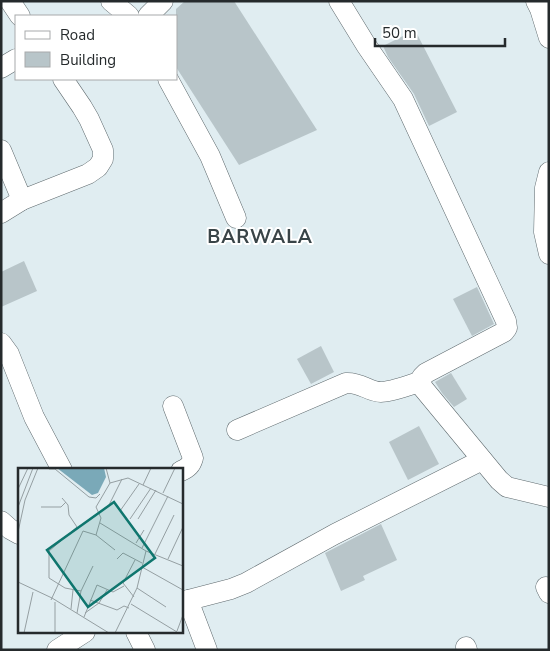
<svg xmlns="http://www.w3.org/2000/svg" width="550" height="651" font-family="'Nunito Sans',sans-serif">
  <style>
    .building { fill: #b8c5c9 }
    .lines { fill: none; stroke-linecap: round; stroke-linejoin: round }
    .street-casing { stroke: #5f6a6e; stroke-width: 21 }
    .street { stroke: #fff; stroke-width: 20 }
    .labels { text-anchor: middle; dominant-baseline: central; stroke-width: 4; stroke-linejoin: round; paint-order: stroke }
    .district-label { font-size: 19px; font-weight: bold; letter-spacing: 1px; fill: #394447; stroke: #fff }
    .inset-road { fill: none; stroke: #959fa2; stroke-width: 1 }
    .view { fill: #0f766e; fill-opacity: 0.15; stroke: #0f766e; stroke-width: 2.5 }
    .inset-edge { fill: none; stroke: #252a2c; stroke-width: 2.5 }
  </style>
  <rect width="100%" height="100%" fill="#e0edf1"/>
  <g class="building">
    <path d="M 185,1 L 234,1 L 317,130 L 239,165 L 176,67 L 176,9 Z"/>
    <path d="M 415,30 L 457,112 L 429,126 L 414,94 L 388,57 L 383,46 Z"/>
    <path d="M 24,261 L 37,291 L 1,307 L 1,272 Z"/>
    <path d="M 477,287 L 494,324 L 472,336 L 453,299 Z"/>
    <path d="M 321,346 L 334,372 L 311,384 L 297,359 Z"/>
    <path d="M 451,373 L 467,399 L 454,407 L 442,393 L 435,382 Z"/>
    <path d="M 419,426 L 439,464 L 408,480 L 389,442 Z"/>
    <path d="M 381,524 L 397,560 L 363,576 L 365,580 L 341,591 L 325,553 Z"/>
  </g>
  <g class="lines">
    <g class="street-casing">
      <g id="street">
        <path d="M 10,1 L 20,16"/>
        <path d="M 111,1 L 129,16"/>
        <path d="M 339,1 L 366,45 L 403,99 L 506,321 L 507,328 L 504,332 L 426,373 L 422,377 L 420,382 L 423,388 L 499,480 L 507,487 L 549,497"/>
        <path d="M 536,1 L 540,9 L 549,38"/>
        <path d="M 148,16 L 163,1"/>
        <path d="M 1,68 L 16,59"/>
        <path d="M 168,79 L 210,156 L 236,218"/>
        <path d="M 1,150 L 22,200"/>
        <path d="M 549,172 L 545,188 L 544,232 L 549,254"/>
        <path d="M 1,213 L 22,200 L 88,174 L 98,167 L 103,159 L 103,150 L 89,119 L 82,107 L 63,79"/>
        <path d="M 1,343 L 9,354 L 34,417 L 62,470"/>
        <path d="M 173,406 L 193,458 C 191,465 188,468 181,471"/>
        <path d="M 237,430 L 346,383 C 361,382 369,392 381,392 C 391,392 409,385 420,382"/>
        <path d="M 1,521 L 10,529 L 19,534"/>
        <path d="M 546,587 L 549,593"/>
        <path d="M 188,600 L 207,650"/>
        <path d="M 181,602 L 231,589 L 246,583 L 335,534 L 482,460"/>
        <path d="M 136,632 L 145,650"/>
        <path d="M 466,647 L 467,650"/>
        <path d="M 57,650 L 85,632"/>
      </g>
    </g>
    <use href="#street" class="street"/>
  </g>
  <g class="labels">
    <g class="district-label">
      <text x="260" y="237">BARWALA</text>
    </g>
  </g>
  <g transform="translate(18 468)">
    <rect width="165" height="165" fill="#e0edf1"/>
    <path d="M 39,0 L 86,0 L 88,9 L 80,25 L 74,27 Z" fill="#7aa9b8"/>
    <path class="inset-road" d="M 88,0 L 92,15M 31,1 L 37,1 L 71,29 L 78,30 L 82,26M 125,17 L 133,0M 0,21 L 10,0M 145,25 L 157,0M 44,30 L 50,37 L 51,47 L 59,59 L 31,83 L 31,110 L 47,120 L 63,123M 0,39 L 15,0M 23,39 L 43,39 L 48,34M 90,39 L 104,11M 102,43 L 121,16M 112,51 L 133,20M 120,51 L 138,22M 82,55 L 128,83 L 165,98M 0,64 L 7,32 L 20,0M 78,67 L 97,82M 118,75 L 126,62M 124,80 L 150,28M 137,86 L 156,47M 99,91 L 105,85 L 124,95M 150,91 L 165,59M 124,99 L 165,122M 0,114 L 34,130 L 91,165M 119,120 L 148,139M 116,129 L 105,115 L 117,92M 33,132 L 65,63 L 78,67 L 83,50 L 78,39 L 92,15 L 110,10 L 165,36M 72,132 L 99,142 L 106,138 L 111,140M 113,136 L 159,164M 53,141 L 55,122M 59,145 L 63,123 L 75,98M 67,145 L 81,135 L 89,122M 66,149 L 79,117 L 95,124 L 106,118M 159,163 L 165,147M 6,165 L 15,124M 37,165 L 37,134M 97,165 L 119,120 L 128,83"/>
    <path class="view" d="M 96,34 L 137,90 L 70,139 L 29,82 Z"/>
    <rect width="165" height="165" class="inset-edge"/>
  </g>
  <rect width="550" height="651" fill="none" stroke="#252a2c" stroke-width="5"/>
  <rect x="15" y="15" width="162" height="65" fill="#ffffff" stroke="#a8aaab"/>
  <rect x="25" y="31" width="25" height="8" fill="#ffffff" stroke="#a8aaab"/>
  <text x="60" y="40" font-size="15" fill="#252a2c">Road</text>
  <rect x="25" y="52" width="25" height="15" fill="#b8c5c9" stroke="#a8aaab"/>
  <text x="60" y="65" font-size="15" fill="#252a2c">Building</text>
  <path d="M375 38v8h130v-8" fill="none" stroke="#252a2c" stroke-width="2.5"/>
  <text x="382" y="38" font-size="15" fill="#252a2c" stroke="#ffffff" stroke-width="4" paint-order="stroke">50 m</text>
</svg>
